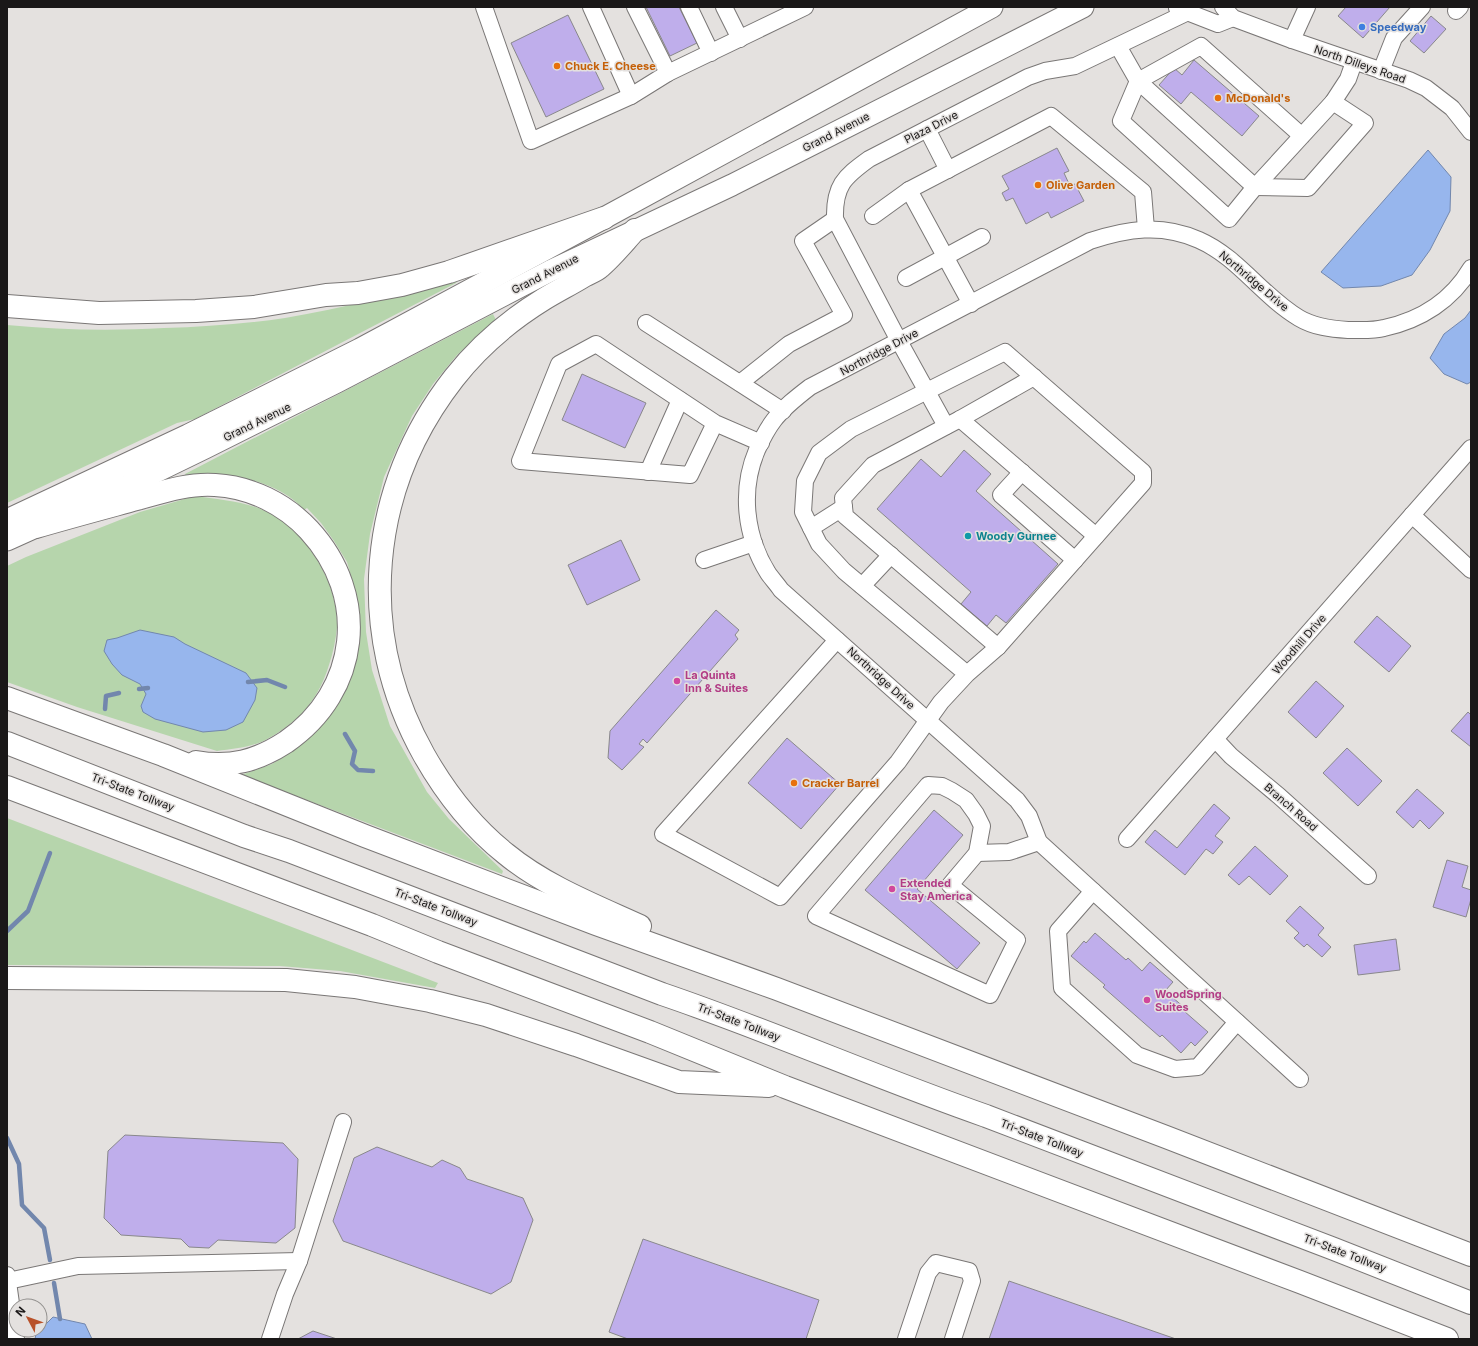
<svg xmlns="http://www.w3.org/2000/svg" width="1478" height="1346" font-family="Inter,sans-serif">
  <style>
    .green { fill: #b6d5ac }
    .water { fill: #97b6ed; stroke: #7287ad }
    .lines { fill: none; stroke-linecap: round; stroke-linejoin: round }
    .stream { stroke: #7287ad; stroke-width: 4.5 }
    .building { fill: #bfaeeb; stroke: #89888b }
    .minor-casing { stroke: #7a7776; stroke-width: 18 }
    .major-casing { stroke: #7a7776; stroke-width: 23 }
    .highway-casing { stroke: #7a7776; stroke-width: 24 }
    .minor { stroke: #fff; stroke-width: 16 }
    .major { stroke: #fff; stroke-width: 21 }
    .highway { stroke: #fff; stroke-width: 22 }
    .shop-dot { fill: #3f7fe0; stroke: #e4e1df; stroke-width: 1.5 }
    .food-dot { fill: #e8710a; stroke: #e4e1df; stroke-width: 1.5 }
    .culture-dot { fill: #0f9aa8; stroke: #e4e1df; stroke-width: 1.5 }
    .hotel-dot { fill: #d1479c; stroke: #e4e1df; stroke-width: 1.5 }
    .labels { text-anchor: middle; dominant-baseline: central; stroke-width: 3; stroke-linejoin: round; paint-order: stroke }
    .shop-label { font-size: 11px; font-weight: bold; fill: #366cbe; stroke: #e4e1df; text-anchor: start }
    .street-label { font-size: 11px; fill: #1a1818; stroke: #e4e1df }
    .food-label { font-size: 11px; font-weight: bold; fill: #c56008; stroke: #e4e1df; text-anchor: start }
    .culture-label { font-size: 11px; font-weight: bold; fill: #0d838f; stroke: #e4e1df; text-anchor: start }
    .hotel-label { font-size: 11px; font-weight: bold; fill: #b23c85; stroke: #e4e1df; text-anchor: start }
  </style>
  <rect width="100%" height="100%" fill="#e4e1df"/>
  <g class="green">
    <path d="M 459,279 L 456,283 L 195,419 L 177,423 L 7,503 L 7,325 C 60,330 111,331 164,328 C 204,327 245,324 285,318 C 343,308 401,293 459,279 Z"/>
    <path d="M 493,314 L 496,320 L 457,355 L 433,384 L 412,416 L 384,477 L 370,534 L 364,579 L 366,632 L 372,670 L 390,726 L 427,792 L 449,819 L 503,871 L 502,874 L 241,775 L 272,764 L 293,751 L 316,732 L 336,708 L 350,681 L 357,650 L 360,615 L 354,587 L 347,562 L 334,541 L 321,523 L 307,508 L 304,510 C 284,486 244,475 214,475 C 205,474 195,476 186,477 L 185,474 Z"/>
    <path d="M 195,496 C 223,500 257,502 281,520 C 313,544 338,586 337,627 C 336,639 333,653 329,665 C 323,685 312,705 296,719 C 288,726 278,733 269,738 C 254,747 234,749 217,751 L 77,707 L 7,682 L 7,566 L 26,557 L 140,512 Z"/>
    <path d="M 7,818 L 438,983 L 435,988 L 340,971 L 280,966 L 7,965 Z"/>
  </g>
  <g class="water">
    <path d="M 1428,150 L 1451,177 L 1450,211 L 1430,250 L 1412,275 L 1381,286 L 1343,288 L 1321,272 Z"/>
    <path d="M 1471,310 L 1471,382 L 1467,384 L 1444,374 L 1430,358 L 1444,334 L 1465,318 Z"/>
    <path d="M 140,630 L 174,637 L 185,644 L 246,673 L 257,688 L 255,700 L 243,722 L 226,730 L 203,732 L 155,719 L 143,712 L 141,706 L 146,694 L 140,684 L 122,675 L 112,664 L 104,651 L 107,640 L 117,638 Z"/>
    <path d="M 53,1317 L 85,1324 L 92,1339 L 35,1339 L 36,1334 Z"/>
  </g>
  <g class="lines">
    <g class="stream">
      <path d="M 248,682 L 267,680 L 285,687"/>
      <path d="M 139,689 L 148,688"/>
      <path d="M 105,709 L 106,696 L 119,693"/>
      <path d="M 345,734 L 355,751 L 352,764 L 358,770 L 373,771"/>
      <path d="M 7,931 L 28,911 L 50,853"/>
      <path d="M 7,1138 L 19,1164 L 22,1205 L 44,1228 L 50,1260"/>
      <path d="M 54,1283 L 60,1319"/>
    </g>
  </g>
  <g class="building">
    <path d="M 646,7 L 679,7 L 697,43 L 670,56 Z"/>
    <path d="M 1346,7 L 1390,7 L 1363,38 L 1338,16 Z"/>
    <path d="M 568,15 L 604,89 L 546,117 L 511,43 Z"/>
    <path d="M 1431,16 L 1446,29 L 1424,53 L 1410,41 Z"/>
    <path d="M 1194,60 L 1259,116 L 1242,136 L 1191,92 L 1181,104 L 1159,85 L 1174,68 L 1182,75 Z"/>
    <path d="M 1057,148 L 1069,171 L 1064,173 L 1070,186 L 1075,184 L 1084,201 L 1051,218 L 1048,212 L 1026,224 L 1013,198 L 1006,201 L 1002,193 L 1009,189 L 1002,176 Z"/>
    <path d="M 582,374 L 646,403 L 625,448 L 562,420 Z"/>
    <path d="M 964,450 L 991,474 L 976,491 L 1058,564 L 1006,623 L 996,615 L 987,626 L 961,604 L 971,592 L 877,509 L 921,459 L 941,477 Z"/>
    <path d="M 621,540 L 640,580 L 587,605 L 568,565 Z"/>
    <path d="M 716,610 L 739,630 L 735,635 L 738,639 L 647,743 L 643,739 L 639,744 L 644,747 L 622,770 L 608,758 L 610,731 Z"/>
    <path d="M 1377,616 L 1411,646 L 1389,672 L 1354,642 Z"/>
    <path d="M 1316,681 L 1344,706 L 1316,738 L 1288,712 Z"/>
    <path d="M 1468,712 L 1471,715 L 1471,747 L 1451,731 Z"/>
    <path d="M 787,738 L 840,784 L 801,829 L 748,783 Z"/>
    <path d="M 1347,748 L 1382,781 L 1358,806 L 1323,773 Z"/>
    <path d="M 1417,789 L 1444,813 L 1429,829 L 1420,820 L 1413,828 L 1396,812 Z"/>
    <path d="M 1214,804 L 1230,818 L 1215,836 L 1223,842 L 1213,854 L 1206,849 L 1185,875 L 1145,842 L 1155,830 L 1177,848 Z"/>
    <path d="M 934,810 L 963,835 L 917,889 L 980,943 L 957,969 L 865,890 Z"/>
    <path d="M 1255,846 L 1288,876 L 1270,895 L 1249,876 L 1239,885 L 1228,875 Z"/>
    <path d="M 1447,860 L 1468,866 L 1462,887 L 1471,890 L 1471,899 L 1466,917 L 1433,907 Z"/>
    <path d="M 1300,906 L 1324,928 L 1318,935 L 1331,947 L 1322,957 L 1307,944 L 1304,947 L 1294,938 L 1299,933 L 1286,921 Z"/>
    <path d="M 1095,933 L 1126,960 L 1128,958 L 1142,971 L 1150,962 L 1173,982 L 1165,991 L 1186,1009 L 1184,1011 L 1208,1032 L 1195,1046 L 1191,1042 L 1181,1053 L 1162,1035 L 1160,1037 L 1103,987 L 1105,985 L 1071,956 L 1084,941 L 1086,943 Z"/>
    <path d="M 1396,939 L 1400,970 L 1358,975 L 1354,945 Z"/>
    <path d="M 125,1135 L 283,1143 L 298,1159 L 295,1228 L 276,1243 L 218,1240 L 209,1248 L 189,1247 L 181,1239 L 121,1235 L 104,1218 L 108,1151 Z"/>
    <path d="M 377,1147 L 432,1167 L 442,1160 L 460,1168 L 467,1179 L 523,1198 L 533,1220 L 511,1282 L 491,1294 L 343,1241 L 333,1221 L 354,1158 Z"/>
    <path d="M 643,1239 L 819,1300 L 806,1339 L 628,1339 L 609,1332 Z"/>
    <path d="M 1009,1281 L 1176,1339 L 989,1339 Z"/>
    <path d="M 313,1331 L 337,1339 L 298,1339 Z"/>
  </g>
  <g class="lines">
    <g class="minor-casing">
      <g id="minor">
        <path d="M 484,7 L 531,141 L 631,96 L 668,73 L 805,7"/>
        <path d="M 591,7 L 631,96"/>
        <path d="M 635,7 L 668,73"/>
        <path d="M 689,7 L 711,53"/>
        <path d="M 724,7 L 740,39"/>
        <path d="M 1223,7 L 1233,18 L 1292,40 L 1409,80 L 1426,88 L 1452,108 L 1471,132"/>
        <path d="M 1177,8 L 1218,24 L 1233,18"/>
        <path d="M 1456,11 L 1460,7"/>
        <path d="M 1292,40 L 1307,7"/>
        <path d="M 1118,46 L 1138,81 L 1255,187 L 1308,188 L 1365,123 L 1333,102"/>
        <path d="M 1381,71 L 1394,38 L 1422,7"/>
        <path d="M 927,129 L 948,170"/>
        <path d="M 1302,136 L 1201,46 L 1138,81 L 1121,121 L 1229,219 L 1255,187 L 1333,102 L 1348,79 L 1354,62"/>
        <path d="M 909,190 L 971,304"/>
        <path d="M 873,216 L 909,190 L 1051,116 L 1143,192 L 1146,229"/>
        <path d="M 906,278 L 982,237"/>
        <path d="M 646,323 L 783,411"/>
        <path d="M 740,383 L 789,344 L 844,315 L 803,241 L 835,219"/>
        <path d="M 960,419 L 1096,536"/>
        <path d="M 715,423 L 690,475 L 520,461 L 559,364 L 596,344 L 715,423 L 761,443"/>
        <path d="M 946,426 L 899,341 L 835,219 C 834,186 844,177 869,159 L 1028,77 L 1045,71 L 1075,66 L 1186,13"/>
        <path d="M 648,472 L 680,400"/>
        <path d="M 1022,472 L 1001,495 L 1075,560"/>
        <path d="M 1412,515 L 1471,570"/>
        <path d="M 811,528 L 844,507"/>
        <path d="M 704,560 L 754,543"/>
        <path d="M 862,586 L 891,555"/>
        <path d="M 837,640 L 663,834 L 780,897 L 898,762 L 941,702 L 967,674 L 998,647 L 1143,483 L 1143,472 L 1005,352 L 851,429 L 819,453 L 805,481 L 803,512 L 819,544 L 844,571 L 967,674"/>
        <path d="M 998,647 L 845,516 L 843,498 L 873,465 L 960,419 L 1034,377"/>
        <path d="M 1215,739 L 1231,756 L 1279,796 L 1368,876"/>
        <path d="M 928,785 L 942,786 L 952,791 L 966,800 L 976,814 L 982,826 L 977,853 L 950,885 L 1017,940 L 990,995 L 816,916 Z"/>
        <path d="M 1127,839 L 1471,448"/>
        <path d="M 977,853 L 1009,852 L 1039,842"/>
        <path d="M 1093,891 L 1058,931 L 1062,988 L 1137,1055 L 1175,1069 L 1198,1067 L 1237,1022"/>
        <path d="M 1300,1079 L 1039,842 L 1029,816 L 1017,800 L 781,590 C 777,584 772,579 768,573 C 745,536 740,490 757,450 C 762,439 767,429 774,420 C 784,407 797,397 810,387 L 1090,241 C 1127,229 1161,223 1199,240 C 1238,257 1262,296 1299,318 C 1314,327 1331,329 1348,330 C 1360,330 1373,331 1384,328 C 1421,320 1452,300 1471,268"/>
        <path d="M 7,1275 L 16,1339"/>
        <path d="M 8,1281 L 78,1266 L 299,1261"/>
        <path d="M 270,1339 L 285,1294 L 299,1261 L 343,1122"/>
        <path d="M 906,1339 L 928,1273 L 936,1263 L 969,1271 L 972,1281 L 953,1339"/>
      </g>
    </g>
    <g class="major-casing">
      <g id="major">
        <path d="M 7,520 L 188,435 L 360,349 L 604,218 L 992,7"/>
        <path d="M 7,540 L 129,485 L 205,448 L 337,382 L 550,271 L 732,185 L 1083,7"/>
      </g>
    </g>
    <g class="highway-casing">
      <g id="highway">
        <path d="M 635,230 C 624,242 613,256 600,267 C 596,271 589,273 584,276 C 571,284 557,291 544,299 C 510,320 479,346 454,378 C 368,488 355,632 424,755 C 445,792 472,827 506,854 C 545,886 594,905 640,926"/>
        <path d="M 7,306 L 99,313 L 196,311 L 254,307 L 326,295 L 358,293 L 402,285 L 449,272 L 604,218"/>
        <path d="M 36,527 C 70,517 104,508 137,499 C 162,492 189,483 215,485 C 251,487 285,504 309,530 C 370,596 360,691 286,742 C 257,761 230,768 196,762"/>
        <path d="M 7,698 L 163,755 L 365,836 L 596,924 L 777,989 L 1166,1137 L 1471,1255"/>
        <path d="M 7,743 L 244,836 L 289,851 L 662,994 C 771,1031 877,1078 986,1116 L 1334,1249 L 1471,1303"/>
        <path d="M 7,787 L 372,925 L 438,952 L 650,1032 L 785,1087 L 1300,1282 L 1447,1339"/>
        <path d="M 7,978 L 286,980 L 355,987 L 430,1001 L 486,1015 L 576,1045 L 679,1082 L 769,1086"/>
      </g>
    </g>
    <use href="#minor" class="minor"/>
    <use href="#major" class="major"/>
    <use href="#highway" class="highway"/>
  </g>
  <circle class="shop-dot" cx="1362" cy="27" r="4"/>
  <g class="food-dot">
    <circle cx="557" cy="66" r="4"/>
    <circle cx="1218" cy="98" r="4"/>
    <circle cx="1038" cy="185" r="4"/>
    <circle cx="794" cy="783" r="4"/>
  </g>
  <circle class="culture-dot" cx="968" cy="536" r="4"/>
  <g class="hotel-dot">
    <circle cx="677" cy="681" r="4"/>
    <circle cx="892" cy="889" r="4"/>
    <circle cx="1147" cy="1000" r="4"/>
  </g>
  <g class="labels">
    <g class="shop-label">
      <text x="1370" y="27">Speedway</text>
    </g>
    <g class="street-label">
      <text transform="translate(1360 64) rotate(19)">North Dilleys Road</text>
      <text transform="translate(931 127) rotate(-27)">Plaza Drive</text>
      <text transform="translate(836 132) rotate(-27)">Grand Avenue</text>
      <text transform="translate(545 274) rotate(-27)">Grand Avenue</text>
      <text transform="translate(1254 281) rotate(40)">Northridge Drive</text>
      <text transform="translate(879 352) rotate(-28)">Northridge Drive</text>
      <text transform="translate(257 422) rotate(-26)">Grand Avenue</text>
      <text transform="translate(1299 644) rotate(-49)">Woodhill Drive</text>
      <text transform="translate(881 678) rotate(42)">Northridge Drive</text>
      <text transform="translate(133 792) rotate(21)">Tri-State Tollway</text>
      <text transform="translate(1291 807) rotate(41)">Branch Road</text>
      <text transform="translate(436 907) rotate(21)">Tri-State Tollway</text>
      <text transform="translate(739 1022) rotate(21)">Tri-State Tollway</text>
      <text transform="translate(1042 1138) rotate(21)">Tri-State Tollway</text>
      <text transform="translate(1345 1253) rotate(21)">Tri-State Tollway</text>
    </g>
    <g class="food-label">
      <text x="565" y="66">Chuck E. Cheese</text>
      <text x="1226" y="98">McDonald's</text>
      <text x="1046" y="185">Olive Garden</text>
      <text x="802" y="783">Cracker Barrel</text>
    </g>
    <g class="culture-label">
      <text x="976" y="536">Woody Gurnee</text>
    </g>
    <g class="hotel-label">
      <text x="685" y="675">La Quinta<tspan x="685" dy="13">Inn &amp; Suites</tspan></text>
      <text x="900" y="883">Extended<tspan x="900" dy="13">Stay America</tspan></text>
      <text x="1155" y="994">WoodSpring<tspan x="1155" dy="13">Suites</tspan></text>
    </g>
  </g>
  <rect width="1478" height="1346" fill="none" stroke="#1a1818" stroke-width="16"/>
  <g transform="translate(28 1318) rotate(311)"><circle r="19" fill="#e4e1df" stroke="#93918f"/>
  <path d="M0-3L7 15L0 10L-7 15Z" fill="#b85129"/>
  <text y="-6" font-size="11" font-weight="bold" text-anchor="middle" fill="#1a1818">N</text>
  </g>
</svg>
